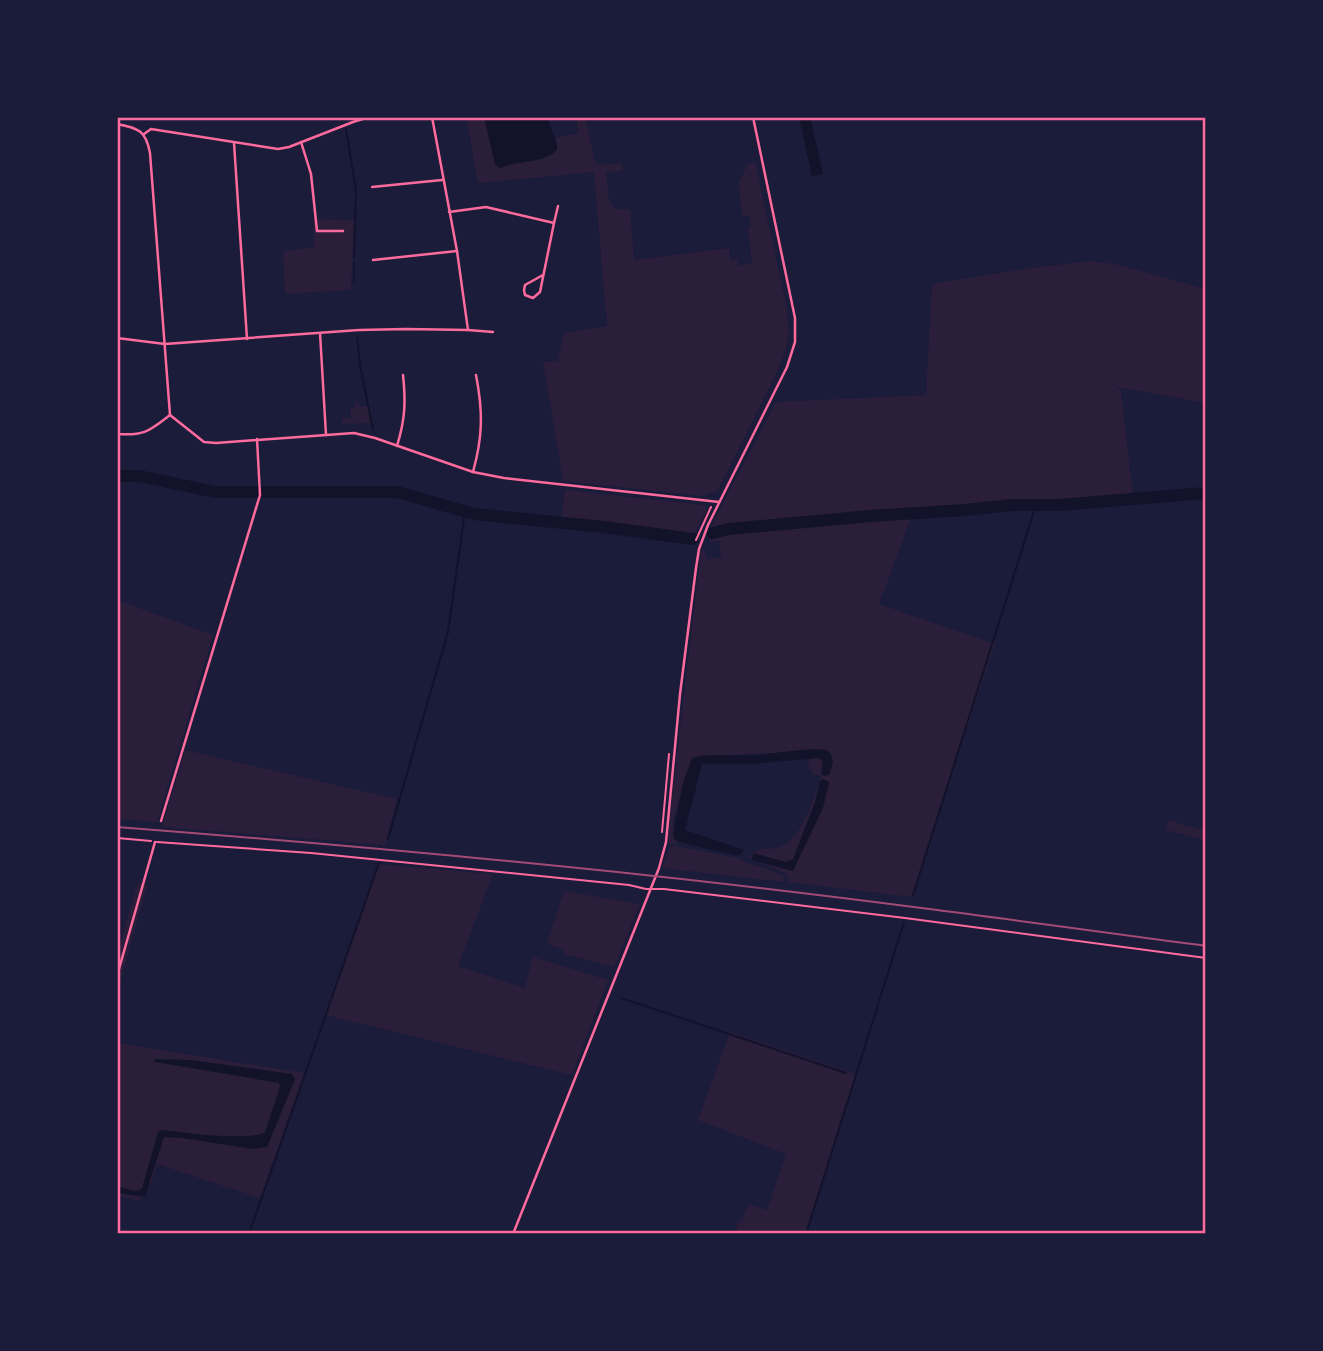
<svg xmlns="http://www.w3.org/2000/svg" width="1323" height="1351" font-family="'PT Serif',serif">
  <style>
    .green { fill: #2a1e3b }
    .water { fill: #12122b }
    .lines { fill: none; stroke-linecap: round; stroke-linejoin: round }
    .stream { stroke: #12122b; stroke-width: 2 }
    .river { stroke: #12122b; stroke-width: 12 }
    .path { stroke: #ff6b9d; stroke-width: 2 }
    .service { stroke: #ff6b9d; stroke-width: 2 }
    .minor { stroke: #ff6b9d; stroke-width: 2.5 }
    .rail { stroke: #a44b75; stroke-width: 2 }
    .neatline { fill: none; stroke: #ff6b9d; stroke-width: 2.5 }
  </style>
  <rect width="100%" height="100%" fill="#1b1b3a"/>
  <g class="green">
    <path d="M 466,117 L 484,117 L 493,152 L 500,168 L 511,164 L 529,161 L 557,145 L 555,138 L 579,133 L 576,117 L 585,117 L 596,165 L 622,163 L 623,171 L 606,172 L 609,201 L 615,209 L 630,210 L 634,260 L 729,248 L 730,260 L 737,259 L 738,266 L 752,263 L 748,228 L 751,228 L 749,216 L 742,216 L 739,183 L 747,165 L 755,162 L 786,304 L 789,331 L 785,353 L 776,374 L 718,490 L 703,496 L 563,481 L 543,362 L 558,361 L 564,333 L 607,326 L 594,172 L 478,183 Z"/>
    <path d="M 313,219 L 354,220 L 351,290 L 285,294 L 283,251 L 314,247 Z"/>
    <path d="M 1089,261 L 1115,264 L 1206,289 L 1206,403 L 1117,387 L 1121,391 L 1133,495 L 1011,502 L 739,525 L 709,530 L 776,402 L 926,395 L 932,284 L 1024,269 Z"/>
    <path d="M 355,403 L 359,403 L 359,407 L 367,406 L 371,423 L 342,424 L 342,418 L 351,418 L 350,408 L 355,408 Z"/>
    <path d="M 565,490 L 704,505 L 707,510 L 695,532 L 692,534 L 561,520 Z"/>
    <path d="M 911,518 L 879,604 L 995,644 L 911,897 L 789,882 L 787,874 L 748,857 C 762,843 770,853 784,845 C 803,834 815,796 821,776 L 813,774 L 809,768 L 808,761 L 814,751 L 705,756 C 690,780 668,810 674,839 L 679,841 L 679,843 L 669,844 L 668,833 L 701,550 L 705,550 L 707,559 L 721,557 L 719,541 L 710,542 L 710,538 L 725,533 Z"/>
    <path d="M 117,600 L 213,635 L 157,822 L 117,819 Z"/>
    <path d="M 185,750 L 397,799 L 385,845 L 162,827 Z"/>
    <path d="M 1168,820 L 1206,831 L 1206,840 L 1166,830 Z"/>
    <path d="M 675,846 L 737,858 C 752,866 769,868 784,876 L 783,882 L 662,868 L 670,847 Z"/>
    <path d="M 378,864 L 493,874 L 458,966 L 525,988 L 533,957 L 608,980 L 572,1075 L 325,1015 Z"/>
    <path d="M 138,883 L 147,885 L 117,994 L 117,953 Z"/>
    <path d="M 564,891 L 640,904 L 614,967 L 563,954 L 564,950 L 547,944 Z"/>
    <path d="M 730,1032 L 856,1074 L 805,1234 L 735,1234 L 738,1221 L 742,1222 L 748,1204 L 767,1210 L 786,1154 L 698,1120 Z"/>
    <path d="M 117,1043 L 305,1073 L 260,1198 L 157,1164 L 152,1182 L 140,1201 L 117,1195 Z"/>
  </g>
  <g class="water">
    <path d="M 484,117 L 548,117 C 549,129 558,138 557,150 C 544,164 517,160 500,168 L 495,164 Z"/>
    <path d="M 799,117 L 810,117 L 823,174 L 812,176 Z"/>
    <path d="M 814,749 L 826,750 L 831,754 L 833,763 L 829,775 L 824,776 L 821,773 L 823,761 L 819,758 L 750,764 L 702,764 L 685,830 L 741,849 L 743,850 L 741,854 L 735,855 L 679,842 L 674,839 L 673,833 L 683,783 L 692,758 C 711,752 733,757 753,755 C 773,754 793,750 814,749 Z"/>
    <path d="M 822,779 L 828,781 L 829,783 L 823,808 L 793,871 L 752,860 L 753,853 L 786,862 L 793,859 L 815,802 L 820,781 Z"/>
    <path d="M 155,1059 L 190,1060 L 292,1074 L 295,1079 L 267,1147 L 253,1149 L 182,1138 L 164,1137 L 145,1197 L 117,1193 L 117,1186 L 134,1191 L 139,1190 L 142,1188 L 158,1132 L 161,1130 C 180,1132 251,1142 265,1132 L 280,1087 L 279,1083 L 155,1062 L 154,1061 Z"/>
  </g>
  <g class="lines">
    <g class="stream">
      <path d="M 344,117 L 345,119"/>
      <path d="M 346,129 L 356,191 L 354,257"/>
      <path d="M 354,281 L 354,263"/>
      <path d="M 357,336 L 360,365 L 373,430"/>
      <path d="M 388,839 L 448,632 L 465,511"/>
      <path d="M 913,895 L 1036,505"/>
      <path d="M 621,998 L 846,1073"/>
      <path d="M 249,1234 L 379,863"/>
      <path d="M 806,1234 L 904,922"/>
    </g>
    <g class="river">
      <path d="M 117,476 L 139,476 L 215,492 L 397,492 L 474,514 L 604,527 L 693,539"/>
      <path d="M 712,533 L 729,529 L 870,516 L 965,510 L 1012,505 L 1059,505 L 1206,493"/>
    </g>
    <g class="path">
      <path d="M 696,540 L 711,507"/>
      <path d="M 662,832 L 669,754"/>
      <path d="M 117,838 L 151,841"/>
    </g>
    <path class="service" d="M 157,842 L 311,853 L 629,885 L 646,889 L 664,889 L 905,918 L 1206,958"/>
    <g class="minor">
      <path d="M 432,117 L 457,251 L 468,330"/>
      <path d="M 117,124 C 139,128 146,131 150,153 L 170,415"/>
      <path d="M 144,134 L 151,129 L 278,149 L 289,147 L 353,122 L 369,117"/>
      <path d="M 301,142 L 311,174 L 317,231 L 343,231"/>
      <path d="M 234,143 L 247,339"/>
      <path d="M 372,187 L 442,180"/>
      <path d="M 449,212 L 486,207 L 554,223 L 540,292 L 533,298 L 525,295 L 524,290 L 525,285 L 543,275"/>
      <path d="M 554,223 L 558,206"/>
      <path d="M 373,260 L 457,251"/>
      <path d="M 320,333 L 326,435"/>
      <path d="M 117,338 L 165,344 L 359,330 L 406,329 L 468,330 L 493,332"/>
      <path d="M 170,415 L 204,442 L 216,443 L 354,433 L 375,438 L 473,472 L 504,478 L 719,502"/>
      <path d="M 117,434 C 145,436 149,431 170,415"/>
      <path d="M 397,446 C 405,420 406,402 403,375"/>
      <path d="M 473,472 C 483,436 483,411 476,375"/>
      <path d="M 161,821 L 260,495 L 257,439"/>
      <path d="M 117,976 L 155,842"/>
      <path d="M 513,1234 L 659,868 L 666,842 L 680,694 L 696,568 L 699,549 L 708,525 L 787,367 L 795,342 L 795,318 L 753,117"/>
    </g>
    <path class="rail" d="M 117,827 C 296,841 476,857 654,876 C 839,896 1022,921 1206,946"/>
  </g>
  <rect width="1323" height="1351" fill="none" stroke="#1b1b3a" stroke-width="238"/>
  <rect x="119" y="119" width="1085" height="1113" class="neatline"/>
</svg>
